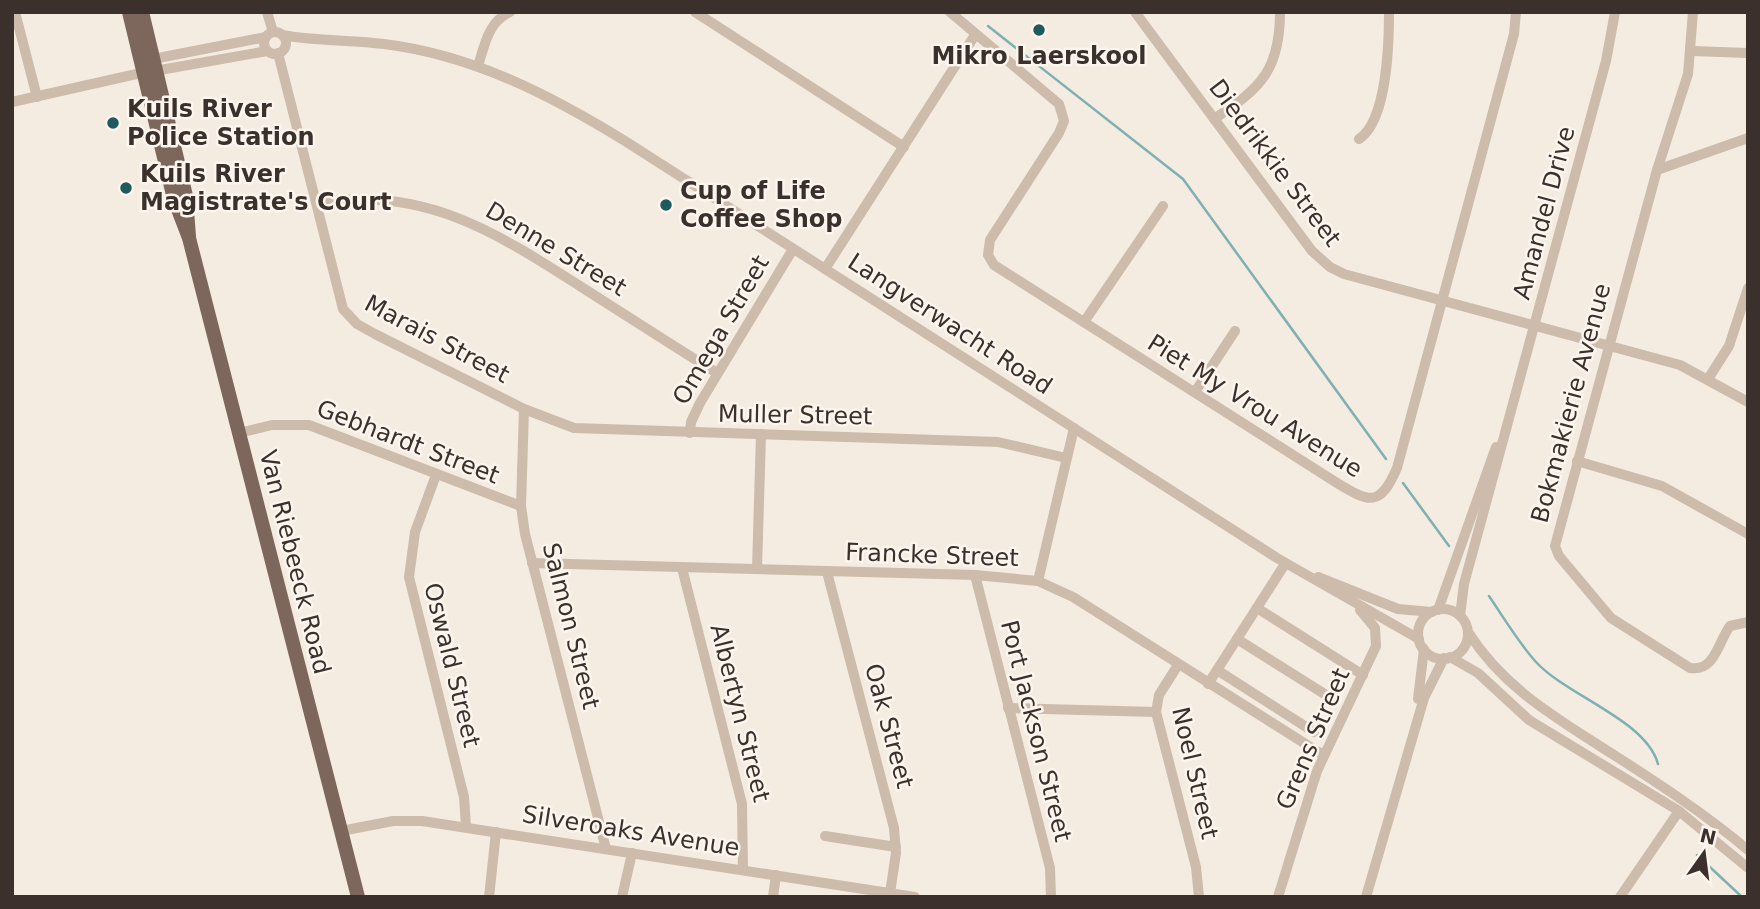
<svg xmlns="http://www.w3.org/2000/svg" width="1760" height="909" font-family="'DejaVu Sans',sans-serif">
  <style>
    .lines { fill: none; stroke-linecap: round; stroke-linejoin: round }
    .stream { stroke: #7fb0b2; stroke-width: 2.5 }
    .minor { stroke: #cdbbac; stroke-width: 10 }
    .major { stroke: #7d675c; stroke-width: 14 }
    .poi-dot { fill: #1f5a5e; stroke: #fbf5ee; stroke-width: 2.5 }
    .labels { text-anchor: middle; dominant-baseline: central; stroke-width: 5; stroke-linejoin: round; paint-order: stroke }
    .poi-label { font-size: 24px; font-weight: bold; fill: #3b302b; stroke: #fbf5ee; text-anchor: start }
    .street-label { font-size: 24px; fill: #3b302b; stroke: #fbf5ee }
  </style>
  <rect width="100%" height="100%" fill="#f4ebe1"/>
  <g class="lines">
    <g class="stream">
      <path d="M 988,26 L 1183,179 L 1386,459"/>
      <path d="M 1403,483 L 1449,546"/>
      <path d="M 1489,596 C 1504,618 1518,642 1536,662 C 1567,696 1646,720 1658,764"/>
      <path d="M 1697,855 L 1742,897"/>
    </g>
    <g class="minor">
      <path d="M 15,12 L 37,97"/>
      <path d="M 267,12 L 273,32"/>
      <path d="M 695,12 L 904,147"/>
      <path d="M 950,12 L 1059,104 L 1064,121 L 1059,133 L 990,240 L 988,255 L 994,265 L 1337,483 C 1370,503 1380,507 1397,468 L 1514,34 L 1516,12"/>
      <path d="M 1135,12 L 1312,251 L 1330,267 L 1344,274 L 1680,365 L 1748,402"/>
      <path d="M 1693,12 L 1688,74 L 1657,170 L 1555,546 L 1559,556 L 1611,618 L 1690,668 C 1715,672 1718,642 1730,626 L 1748,622"/>
      <circle cx="275" cy="43" r="11"/>
      <path d="M 282,35 C 315,41 350,40 384,44 C 473,55 550,95 625,141 L 1277,558 L 1419,639"/>
      <path d="M 1692,51 L 1748,53"/>
      <path d="M 278,53 L 343,309 L 357,324 L 375,334 L 524,409 L 574,428 L 998,442 L 1066,458"/>
      <path d="M 148,60 L 266,37"/>
      <path d="M 478,66 C 485,44 488,22 510,12"/>
      <path d="M 12,102 L 132,75 L 267,51"/>
      <path d="M 1214,119 C 1261,88 1280,70 1280,12"/>
      <path d="M 1359,139 C 1387,121 1389,43 1389,12"/>
      <path d="M 1657,170 L 1748,138"/>
      <path d="M 317,203 C 424,185 497,233 583,288 C 627,316 672,345 717,373"/>
      <path d="M 825,269 L 975,35"/>
      <path d="M 1084,322 L 1163,206"/>
      <path d="M 1708,379 L 1729,346 L 1748,288"/>
      <path d="M 1195,392 L 1235,331"/>
      <path d="M 524,409 L 521,506 L 525,534 L 606,849"/>
      <path d="M 239,433 L 272,425 L 309,425 L 521,506"/>
      <path d="M 690,433 L 691,422 L 700,403 L 793,249"/>
      <path d="M 1577,461 L 1662,486 L 1748,534"/>
      <path d="M 436,475 L 415,532 L 409,577 L 464,797 L 466,827"/>
      <path d="M 532,563 L 975,575 L 1038,581 L 1073,597 L 1323,755"/>
      <path d="M 682,568 L 742,804 L 743,870"/>
      <path d="M 757,569 L 761,434"/>
      <path d="M 827,572 L 894,828 L 896,853 L 890,893"/>
      <path d="M 975,575 L 1050,868 L 1051,897"/>
      <path d="M 1318,577 L 1398,609 L 1432,612"/>
      <path d="M 1038,581 L 1074,428"/>
      <path d="M 1257,608 L 1363,675"/>
      <circle cx="1443" cy="634" r="25"/>
      <path d="M 1438,610 L 1496,447"/>
      <path d="M 1460,616 L 1464,584 L 1606,61 L 1615,12"/>
      <path d="M 1468,632 C 1504,688 1552,715 1606,750 C 1655,781 1704,813 1748,850"/>
      <path d="M 1237,639 L 1334,700"/>
      <path d="M 1450,657 L 1478,673 L 1529,720 L 1679,811 L 1748,868"/>
      <path d="M 1178,665 L 1159,695 L 1156,712 L 1196,867 L 1199,897"/>
      <path d="M 1217,670 L 1314,732"/>
      <path d="M 1208,684 L 1285,564"/>
      <path d="M 1418,699 L 1424,649"/>
      <path d="M 1008,708 L 1156,712"/>
      <path d="M 341,831 L 393,821 L 422,821 L 915,897"/>
      <path d="M 825,836 L 896,847"/>
      <path d="M 489,897 L 496,832"/>
      <path d="M 622,897 L 632,853"/>
      <path d="M 773,897 L 776,875"/>
      <path d="M 1278,897 L 1317,771 L 1376,646 L 1375,628 L 1360,610"/>
      <path d="M 1366,897 L 1424,698 L 1444,658"/>
      <path d="M 1620,897 L 1679,811"/>
    </g>
    <g class="major">
      <path d="M 129,12 L 174,199 L 189,238 L 358,897"/>
      <path d="M 142,12 L 186,196 L 189,237"/>
    </g>
  </g>
  <g class="poi-dot">
    <circle cx="1039" cy="30" r="7"/>
    <circle cx="113" cy="123" r="7"/>
    <circle cx="126" cy="188" r="7"/>
    <circle cx="666" cy="205" r="7"/>
  </g>
  <g class="labels">
    <g class="poi-label">
      <text x="1039" y="56" text-anchor="middle">Mikro Laerskool</text>
      <text x="127" y="109">Kuils River<tspan x="127" dy="28">Police Station</tspan></text>
      <text x="140" y="174">Kuils River<tspan x="140" dy="28">Magistrate's Court</tspan></text>
      <text x="680" y="191">Cup of Life<tspan x="680" dy="28">Coffee Shop</tspan></text>
    </g>
    <g class="street-label">
      <text transform="translate(1275 163) rotate(53)">Diedrikkie Street</text>
      <text transform="translate(1544 213) rotate(-75)">Amandel Drive</text>
      <text transform="translate(556 249) rotate(31)">Denne Street</text>
      <text transform="translate(950 324) rotate(33)">Langverwacht Road</text>
      <text transform="translate(721 330) rotate(-60)">Omega Street</text>
      <text transform="translate(437 339) rotate(28)">Marais Street</text>
      <text transform="translate(1571 403) rotate(-75)">Bokmakierie Avenue</text>
      <text transform="translate(1255 406) rotate(32)">Piet My Vrou Avenue</text>
      <text transform="translate(795 415) rotate(1)">Muller Street</text>
      <text transform="translate(408 442) rotate(21)">Gebhardt Street</text>
      <text transform="translate(932 555) rotate(2)">Francke Street</text>
      <text transform="translate(295 562) rotate(76)">Van Riebeeck Road</text>
      <text transform="translate(571 626) rotate(76)">Salmon Street</text>
      <text transform="translate(452 665) rotate(76)">Oswald Street</text>
      <text transform="translate(740 713) rotate(76)">Albertyn Street</text>
      <text transform="translate(889 726) rotate(75)">Oak Street</text>
      <text transform="translate(1036 731) rotate(76)">Port Jackson Street</text>
      <text transform="translate(1313 739) rotate(-67)">Grens Street</text>
      <text transform="translate(1195 773) rotate(77)">Noel Street</text>
      <text transform="translate(631 831) rotate(9)">Silveroaks Avenue</text>
    </g>
  </g>
  <rect width="1760" height="909" fill="none" stroke="#3b302b" stroke-width="28"/>
  <g transform="translate(1704 853) rotate(14)" stroke="#fbf5ee" stroke-width="5" paint-order="stroke">
  <path d="M0-5L12 26L0 18L-12 26Z" fill="#3b302b"/>
  <text y="-10" font-size="19" font-weight="bold" text-anchor="middle" fill="#3b302b">N</text>
  </g>
</svg>
